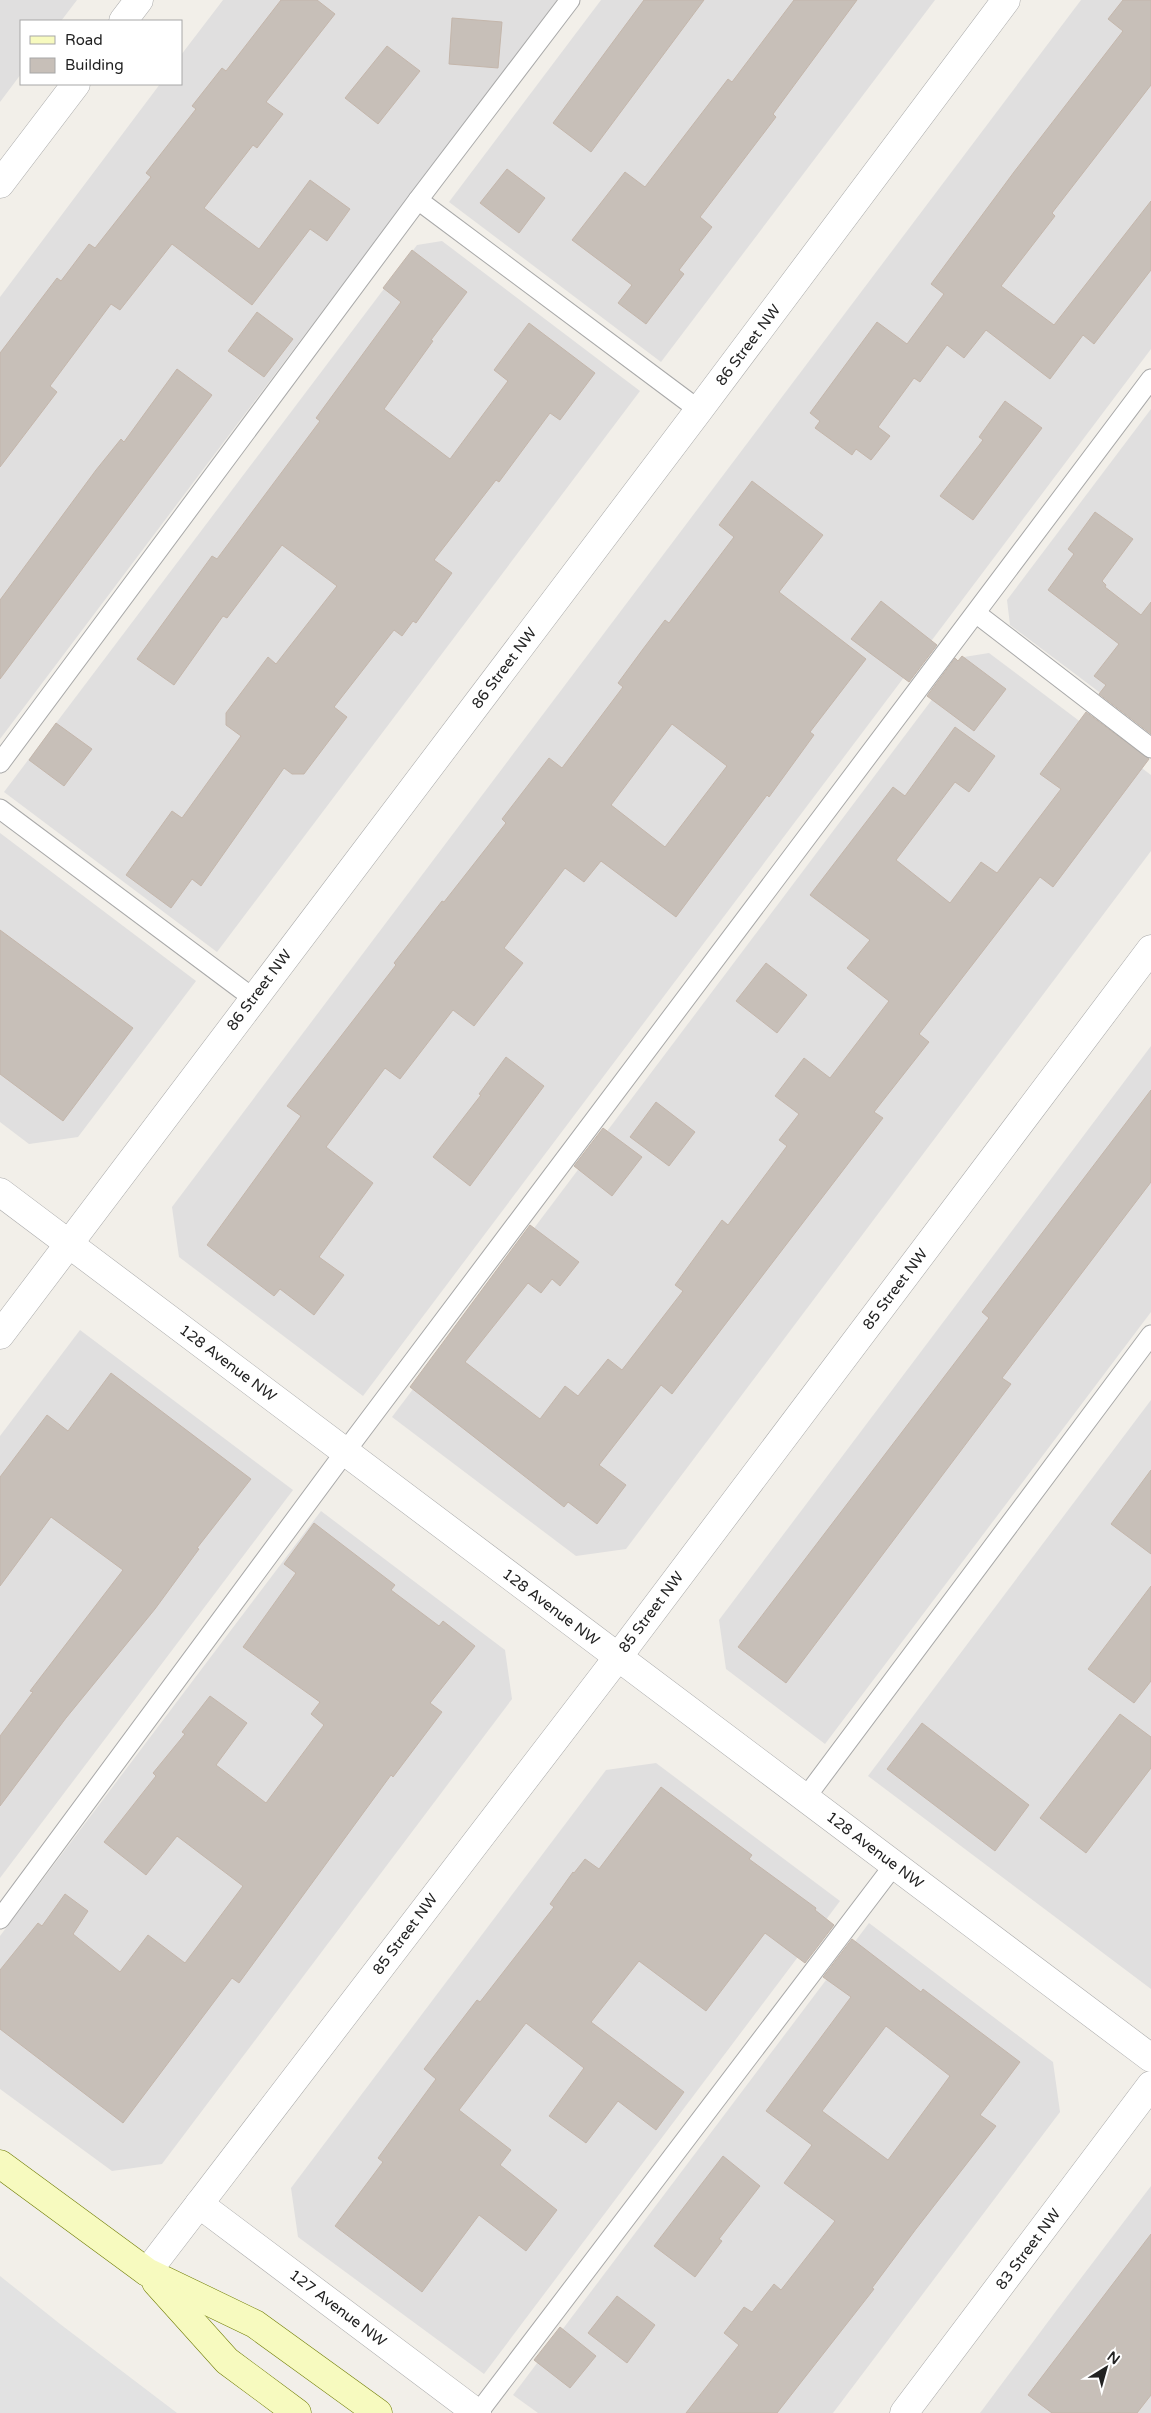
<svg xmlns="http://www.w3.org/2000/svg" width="1151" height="2413" font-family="'Varela Round',sans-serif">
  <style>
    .residential { fill: #e0dfdf }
    .parking { fill: #e2e2e2 }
    .building { fill: #c7bfb8; stroke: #c4b6ab; fill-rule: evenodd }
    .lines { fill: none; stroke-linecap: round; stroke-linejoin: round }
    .service-casing { stroke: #a9a9a9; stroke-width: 21 }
    .minor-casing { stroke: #a9a9a9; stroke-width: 29 }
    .secondary-casing { stroke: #707d05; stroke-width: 29 }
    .service { stroke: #fff; stroke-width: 19 }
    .minor { stroke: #fff; stroke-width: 28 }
    .secondary { stroke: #f7fabf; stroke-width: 28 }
    .labels { text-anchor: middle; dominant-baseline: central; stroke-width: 5; stroke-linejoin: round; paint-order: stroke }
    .street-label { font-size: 15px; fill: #222; stroke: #fff }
  </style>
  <rect width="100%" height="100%" fill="#f2efe9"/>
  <g class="residential">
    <path d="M 0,0 L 77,0 L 61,21 L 21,21 L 21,74 L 0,102 Z"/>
    <path d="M 223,0 L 557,0 L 0,739 L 0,297 L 160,84 L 181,84 L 181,55 Z"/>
    <path d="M 601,0 L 935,0 L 661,362 L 449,202 Z"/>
    <path d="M 1081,0 L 1151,0 L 1151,349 L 363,1396 L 179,1257 L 172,1207 Z"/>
    <path d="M 442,241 L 640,391 L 217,952 L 4,792 L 417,245 Z"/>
    <path d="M 1151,409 L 1151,731 L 1010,625 L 1007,600 Z"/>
    <path d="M 989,653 L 1151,775 L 1151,851 L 626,1549 L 576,1556 L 392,1417 L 964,657 Z"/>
    <path d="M 0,833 L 196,981 L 78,1137 L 29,1144 L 0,1122 Z"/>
    <path d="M 1151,1046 L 1151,1312 L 825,1744 L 726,1669 L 719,1620 Z"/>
    <path d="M 80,1330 L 293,1490 L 0,1878 L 0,1436 Z"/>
    <path d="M 1151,1400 L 1151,1989 L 868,1776 Z"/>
    <path d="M 321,1511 L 505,1650 L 512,1699 L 162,2164 L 112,2171 L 0,2089 L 0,1936 Z"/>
    <path d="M 656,1763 L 840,1901 L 484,2374 L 298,2237 L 291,2188 L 606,1770 Z"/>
    <path d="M 869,1923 L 1053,2062 L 1060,2112 L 833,2413 L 538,2413 L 513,2395 Z"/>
    <path d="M 1151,2186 L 1151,2413 L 980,2413 L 1056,2311 Z"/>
  </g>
  <path class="parking" d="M 0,2276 L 60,2324 L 177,2413 L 0,2413 Z"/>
  <g class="building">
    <path d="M 281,0 L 317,0 L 335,14 L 266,102 L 283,114 L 257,148 L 253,145 L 204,208 L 259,249 L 310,180 L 350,209 L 327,241 L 310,229 L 252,305 L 172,244 L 120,310 L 111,304 L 50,386 L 57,392 L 0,467 L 0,353 L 57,278 L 61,281 L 89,244 L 95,248 L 151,177 L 146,173 L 196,109 L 192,106 L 222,68 L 226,71 Z"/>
    <path d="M 644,0 L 704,0 L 591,152 L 553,123 Z"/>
    <path d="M 794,0 L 857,0 L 773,114 L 776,117 L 700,217 L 712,227 L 679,270 L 684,274 L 646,324 L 618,303 L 632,285 L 572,240 L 625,172 L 645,187 L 728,79 L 732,82 Z"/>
    <path d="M 1123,0 L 1151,0 L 1151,85 L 1052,213 L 1055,216 L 1001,286 L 1054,325 L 1151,201 L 1151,270 L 1094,344 L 1083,335 L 1050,379 L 986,330 L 964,358 L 947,345 L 920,382 L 914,378 L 878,427 L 890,436 L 871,460 L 856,449 L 852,455 L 815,428 L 820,421 L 810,413 L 877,322 L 907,344 L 944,294 L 931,284 L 1014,172 L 1123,31 L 1108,19 Z"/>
    <path d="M 452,18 L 502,22 L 498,68 L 449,64 Z"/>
    <path d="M 387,46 L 420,71 L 378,124 L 345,98 Z"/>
    <path d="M 507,169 L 545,198 L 519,233 L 480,203 Z"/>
    <path d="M 412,250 L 467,292 L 431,340 L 433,341 L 384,409 L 450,459 L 508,381 L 494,370 L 529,323 L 595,373 L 560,420 L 550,413 L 499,482 L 496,480 L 434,560 L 452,573 L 416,623 L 413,621 L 402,636 L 394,630 L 334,707 L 347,717 L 304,774 L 292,774 L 284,768 L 201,886 L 192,879 L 171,908 L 126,875 L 172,811 L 182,818 L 241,736 L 226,725 L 226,713 L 268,657 L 276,664 L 337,586 L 282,545 L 227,618 L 223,616 L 174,685 L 137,659 L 212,556 L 217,559 L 320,421 L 316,418 L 401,302 L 383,288 Z"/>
    <path d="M 257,312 L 293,339 L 264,377 L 228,351 Z"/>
    <path d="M 177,369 L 212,395 L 0,679 L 0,600 L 96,470 L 121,439 L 124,442 Z"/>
    <path d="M 1005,401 L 1042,428 L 973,520 L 940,496 L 983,440 L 979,437 Z"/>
    <path d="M 752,481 L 823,535 L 779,592 L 866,659 L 810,732 L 814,735 L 769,797 L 767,795 L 676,917 L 601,861 L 584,882 L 565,868 L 504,948 L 523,963 L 474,1026 L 453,1010 L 400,1079 L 385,1068 L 326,1147 L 373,1183 L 319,1257 L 344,1275 L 314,1315 L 280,1289 L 274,1296 L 207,1245 L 301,1116 L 287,1106 L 396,965 L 394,963 L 442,901 L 444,902 L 506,823 L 502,819 L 549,758 L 562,768 L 623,687 L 618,683 L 643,649 L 665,620 L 669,623 L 734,537 L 719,525 ZM 672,724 L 727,766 L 665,847 L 611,805 Z"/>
    <path d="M 1095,512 L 1133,539 L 1102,581 L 1106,585 L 1105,587 L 1141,615 L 1151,602 L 1151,734 L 1099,694 L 1106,685 L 1094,676 L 1119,644 L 1048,590 L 1074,554 L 1068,549 Z"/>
    <path d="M 881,601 L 937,645 L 909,682 L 851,639 Z"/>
    <path d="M 962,656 L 1006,689 L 974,731 L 927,696 L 955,658 L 958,661 Z"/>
    <path d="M 1086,712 L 1149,759 L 1053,887 L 1040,877 L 919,1034 L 929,1042 L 874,1112 L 883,1118 L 672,1394 L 661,1385 L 599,1465 L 626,1485 L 597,1524 L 568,1502 L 564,1507 L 410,1387 L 530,1225 L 579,1262 L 560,1286 L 552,1279 L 541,1293 L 528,1283 L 465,1362 L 540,1419 L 565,1386 L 578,1396 L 608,1359 L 622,1370 L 683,1291 L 675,1285 L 722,1220 L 728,1225 L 787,1146 L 779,1140 L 799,1114 L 775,1096 L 804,1058 L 830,1078 L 889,1001 L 847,968 L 870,940 L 810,895 L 893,787 L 905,796 L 955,727 L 995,756 L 969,792 L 955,782 L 896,860 L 950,903 L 981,862 L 997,873 L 1061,789 L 1040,774 Z"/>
    <path d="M 56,723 L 92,749 L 64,786 L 29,760 Z"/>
    <path d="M 0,930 L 133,1028 L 63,1121 L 0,1074 Z"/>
    <path d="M 766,963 L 807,995 L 777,1033 L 736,1001 Z"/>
    <path d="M 506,1057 L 544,1086 L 470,1186 L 433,1157 L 481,1095 L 479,1094 Z"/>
    <path d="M 1151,1090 L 1151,1182 L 1002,1378 L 1011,1384 L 786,1683 L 738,1647 L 989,1318 L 982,1312 Z"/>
    <path d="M 656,1102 L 695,1132 L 669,1166 L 630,1137 Z"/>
    <path d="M 603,1128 L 642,1157 L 612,1196 L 574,1166 Z"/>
    <path d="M 111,1373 L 251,1479 L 197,1548 L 199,1549 L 155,1609 L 66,1718 L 0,1806 L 0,1736 L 33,1692 L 30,1691 L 123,1570 L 51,1517 L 0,1586 L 0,1477 L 47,1415 L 68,1431 Z"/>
    <path d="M 1151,1470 L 1151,1554 L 1111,1524 Z"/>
    <path d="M 314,1523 L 395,1585 L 391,1590 L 439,1626 L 443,1621 L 475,1646 L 430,1703 L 442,1712 L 393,1777 L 391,1775 L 239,1983 L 232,1978 L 123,2123 L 0,2029 L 0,1970 L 38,1923 L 42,1926 L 65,1894 L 88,1911 L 73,1934 L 120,1972 L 148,1935 L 185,1963 L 243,1886 L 177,1836 L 146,1875 L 104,1842 L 156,1776 L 153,1773 L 185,1734 L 182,1732 L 210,1696 L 247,1723 L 216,1765 L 266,1803 L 324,1725 L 311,1714 L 320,1702 L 243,1647 L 296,1573 L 284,1564 Z"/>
    <path d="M 1151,1586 L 1151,1681 L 1134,1703 L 1088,1669 Z"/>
    <path d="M 1120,1714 L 1151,1737 L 1151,1768 L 1086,1853 L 1040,1818 Z"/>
    <path d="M 922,1723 L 1029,1805 L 995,1851 L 887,1769 Z"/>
    <path d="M 661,1787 L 752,1855 L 749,1859 L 816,1908 L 815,1910 L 834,1925 L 805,1963 L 765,1933 L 706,2011 L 639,1961 L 591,2022 L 684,2092 L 656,2130 L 618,2101 L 586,2143 L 549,2116 L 584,2068 L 526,2023 L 459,2110 L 511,2150 L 500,2165 L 557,2210 L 526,2251 L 479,2215 L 422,2292 L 335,2226 L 383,2162 L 378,2158 L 436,2079 L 424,2069 L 477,2000 L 480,2002 L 554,1907 L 550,1904 L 573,1872 L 574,1873 L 585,1859 L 599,1869 Z"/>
    <path d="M 852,1939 L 921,1992 L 923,1989 L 1020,2062 L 980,2115 L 996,2126 L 916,2229 L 872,2288 L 874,2289 L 777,2413 L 686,2413 L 739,2345 L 724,2333 L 744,2307 L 752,2312 L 774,2284 L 781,2290 L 835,2221 L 784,2183 L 812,2145 L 766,2111 L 851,1997 L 823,1977 ZM 886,2026 L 950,2076 L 888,2160 L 822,2111 Z"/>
    <path d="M 723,2156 L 760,2186 L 719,2239 L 722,2241 L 695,2277 L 654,2246 Z"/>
    <path d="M 1151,2234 L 1151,2395 L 1137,2413 L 1052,2413 L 1028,2395 Z"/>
    <path d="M 617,2296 L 655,2325 L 627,2363 L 588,2333 Z"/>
    <path d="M 560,2327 L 596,2356 L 570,2388 L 534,2360 Z"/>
  </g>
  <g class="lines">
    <g class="service-casing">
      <g id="service">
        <path d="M 418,200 L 699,410"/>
        <path d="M 977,614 L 1151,748"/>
        <path d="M 0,763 L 418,200 L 570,0"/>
        <path d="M 0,809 L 253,998"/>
        <path d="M 806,1797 L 1151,1335"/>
        <path d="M 0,1919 L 345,1452 L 1151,379"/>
        <path d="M 478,2413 L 894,1865"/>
      </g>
    </g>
    <g class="minor-casing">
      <g id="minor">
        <path d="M 123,21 L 139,0"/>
        <path d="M 0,184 L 76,84"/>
        <path d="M 0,1192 L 1151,2058"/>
        <path d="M 0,1335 L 699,410 L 1006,0"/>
        <path d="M 199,2204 L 477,2413"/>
        <path d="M 147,2272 L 618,1657 L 1151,949"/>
        <path d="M 904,2413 L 1151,2085"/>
      </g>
    </g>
    <g class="secondary-casing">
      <g id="secondary">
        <path d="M 0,2164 L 147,2272 L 255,2324 L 378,2413"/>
        <path d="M 156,2282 L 227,2361 L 297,2413"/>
      </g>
    </g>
    <use href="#service" class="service"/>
    <use href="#minor" class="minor"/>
    <use href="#secondary" class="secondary"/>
  </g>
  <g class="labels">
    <g class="street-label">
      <text transform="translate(748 345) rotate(-53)">86 Street NW</text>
      <text transform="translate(504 668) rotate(-53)">86 Street NW</text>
      <text transform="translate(259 990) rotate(-53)">86 Street NW</text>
      <text transform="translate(895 1289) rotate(-53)">85 Street NW</text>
      <text transform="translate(228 1363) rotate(37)">128 Avenue NW</text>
      <text transform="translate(551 1607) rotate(37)">128 Avenue NW</text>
      <text transform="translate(651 1612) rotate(-53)">85 Street NW</text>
      <text transform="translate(875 1850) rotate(37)">128 Avenue NW</text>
      <text transform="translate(405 1934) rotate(-53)">85 Street NW</text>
      <text transform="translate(1028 2249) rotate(-53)">83 Street NW</text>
      <text transform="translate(338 2308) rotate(37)">127 Avenue NW</text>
    </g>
  </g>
  <rect x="20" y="20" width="162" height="65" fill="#ffffff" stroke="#a7a7a7"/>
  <rect x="30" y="36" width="25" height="8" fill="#f7fabf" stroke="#a7a7a7"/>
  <text x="65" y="45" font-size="15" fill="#222222">Road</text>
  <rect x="30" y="58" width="25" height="15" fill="#c7bfb8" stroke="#a7a7a7"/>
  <text x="65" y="70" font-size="15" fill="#222222">Building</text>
  <g transform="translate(1106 2368) rotate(37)" stroke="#ffffff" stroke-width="4" paint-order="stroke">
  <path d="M0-4L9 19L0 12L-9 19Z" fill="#222222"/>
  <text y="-8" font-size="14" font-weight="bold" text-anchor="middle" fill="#222222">N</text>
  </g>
</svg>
